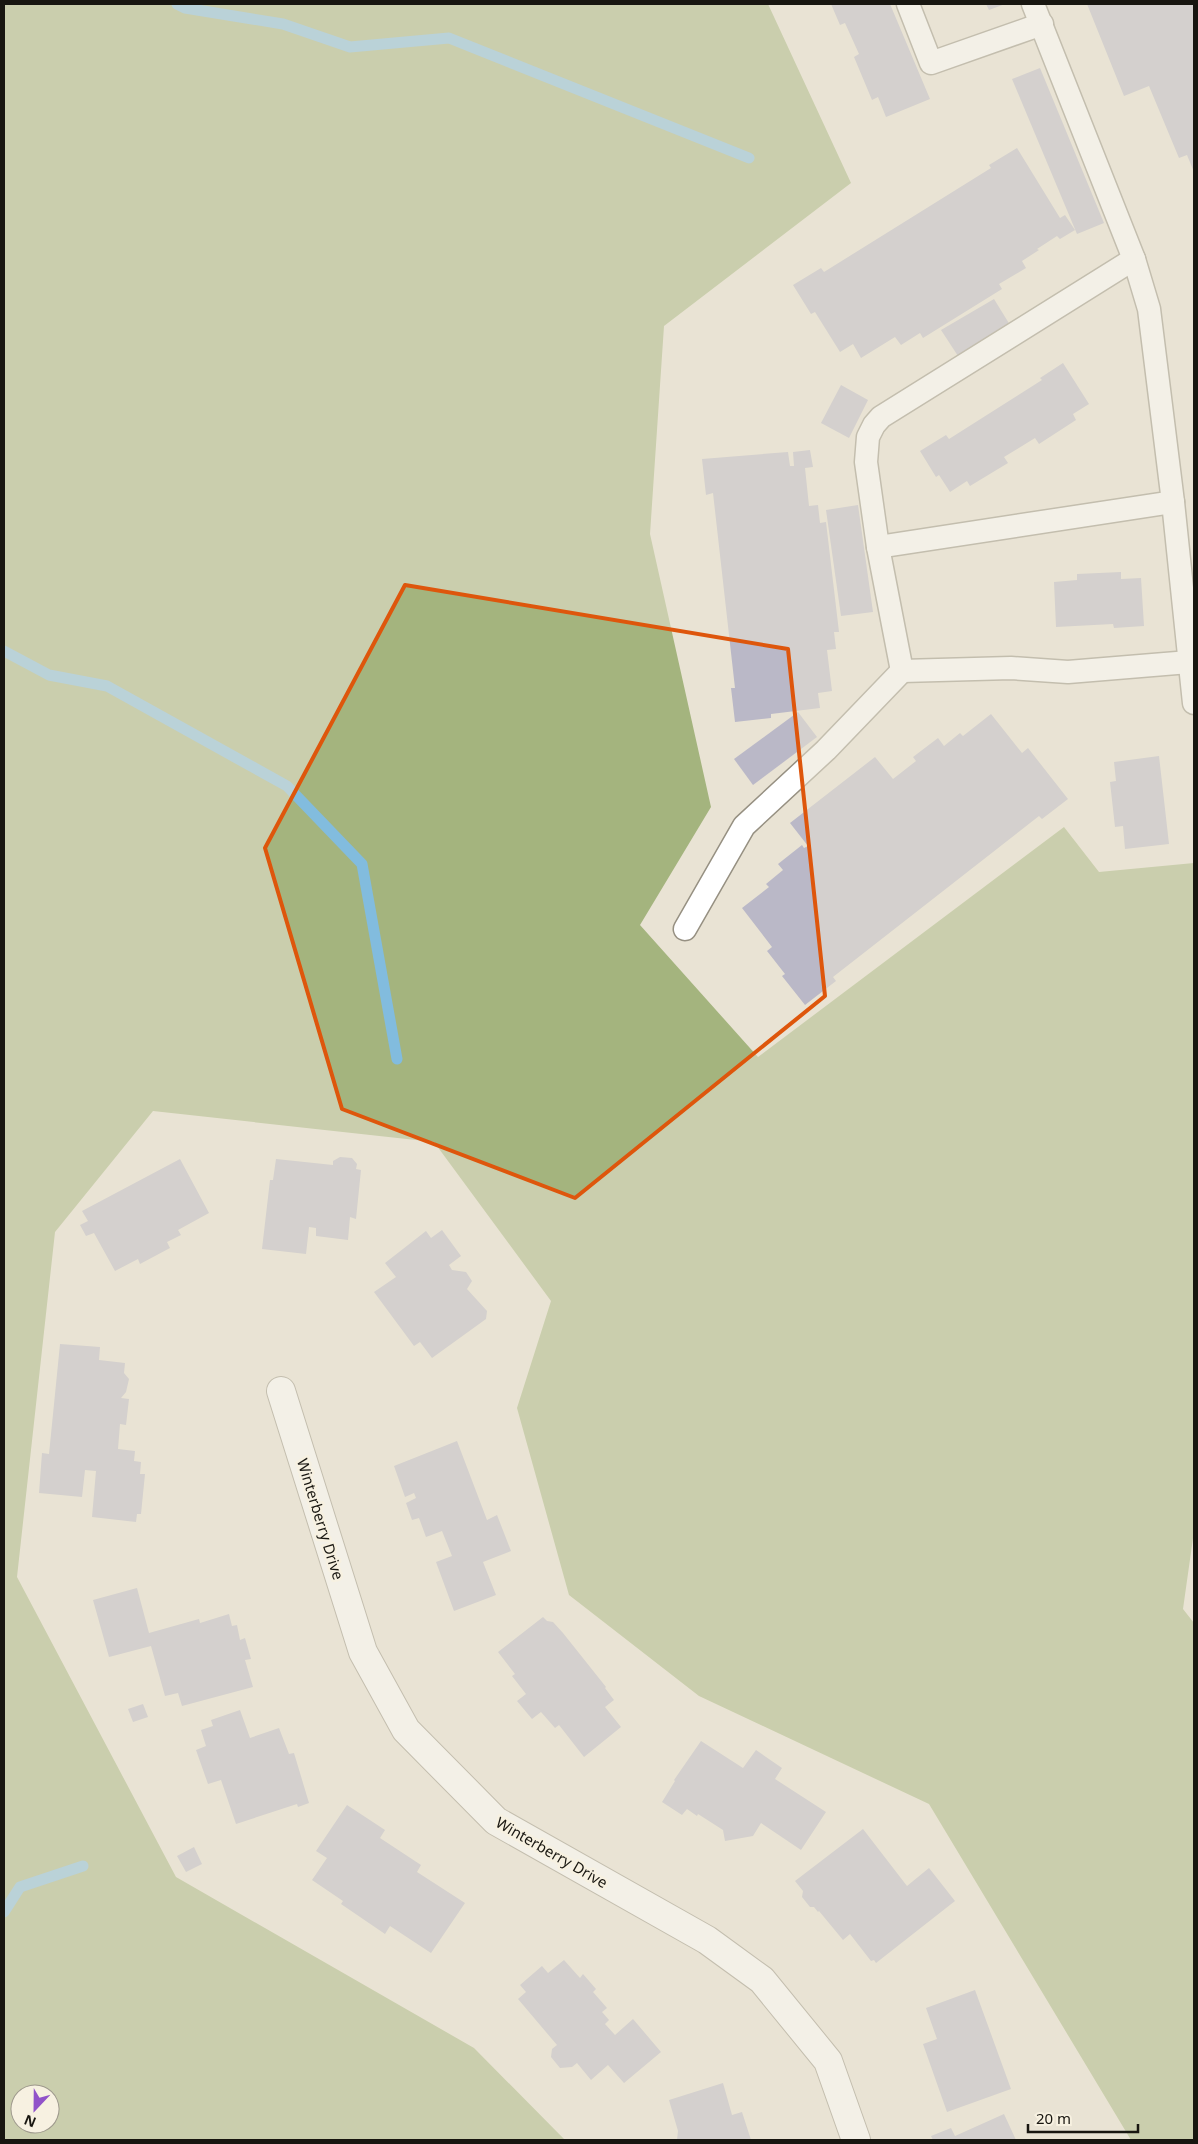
<svg xmlns="http://www.w3.org/2000/svg" width="1198" height="2144" font-family="'Noto Sans',sans-serif">
  <style>
    .forest { fill: #a4b47e; fill-rule: evenodd }
    .lines { fill: none; stroke-linecap: round; stroke-linejoin: round }
    .stream { stroke: #82bcde; stroke-width: 11 }
    .building { fill: #bab8c7 }
    .service-casing { stroke: #969082; stroke-width: 25 }
    .minor-casing { stroke: #969082; stroke-width: 30 }
    .service { stroke: #fff; stroke-width: 22 }
    .minor { stroke: #fff; stroke-width: 28 }
    .marked { fill: none; stroke: #de560c; stroke-width: 4; stroke-linejoin: round }
    .labels { text-anchor: middle; dominant-baseline: central; stroke-width: 5; stroke-linejoin: round; paint-order: stroke }
    .street-label { font-size: 15px; fill: #181610; stroke: #f7f1e1 }
  </style>
  <rect width="100%" height="100%" fill="#e9e3d4"/>
  <path class="forest" d="M 4,4 L 768,4 L 851,183 L 664,326 L 650,534 L 711,807 L 640,925 L 758,1057 L 1064,827 L 1099,872 L 1194,863 L 1194,1531 L 1183,1609 L 1194,1623 L 1194,2140 L 1131,2140 L 929,1804 L 699,1696 L 569,1595 L 517,1408 L 551,1301 L 434,1142 L 153,1111 L 55,1232 L 17,1577 L 176,1877 L 474,2048 L 565,2140 L 4,2140 ZM 20,2094 L 50,2094 L 50,2124 L 20,2124 Z"/>
  <g class="lines">
    <g class="stream">
      <path d="M 177,4 L 185,8 L 283,24 L 350,47 L 449,38 L 749,158"/>
      <path d="M 4,651 L 49,675 L 107,686 L 287,786 L 362,864 L 397,1059"/>
      <path d="M 4,1912 L 20,1887 L 83,1866"/>
    </g>
  </g>
  <g class="building">
    <path d="M 831,4 L 890,4 L 930,99 L 886,117 L 878,97 L 872,100 L 854,57 L 859,54 L 845,23 L 840,25 Z"/>
    <path d="M 986,4 L 1005,4 L 989,10 Z"/>
    <path d="M 1087,4 L 1194,4 L 1194,172 L 1187,155 L 1179,158 L 1149,86 L 1124,96 Z"/>
    <path d="M 1040,68 L 1104,223 L 1077,234 L 1012,79 Z"/>
    <path d="M 1017,148 L 1060,218 L 1065,215 L 1075,230 L 1060,239 L 1057,236 L 1037,249 L 1039,250 L 1022,261 L 1026,268 L 999,284 L 1002,289 L 923,338 L 920,333 L 901,345 L 895,337 L 861,358 L 853,344 L 840,352 L 815,312 L 811,314 L 793,285 L 821,268 L 824,272 L 991,168 L 989,165 Z"/>
    <path d="M 994,299 L 1010,325 L 958,356 L 941,330 Z"/>
    <path d="M 1063,363 L 1089,404 L 1073,414 L 1076,420 L 1039,444 L 1035,438 L 1004,457 L 1008,463 L 970,486 L 967,481 L 950,492 L 939,475 L 936,477 L 920,451 L 946,435 L 949,439 L 1042,380 L 1040,378 Z"/>
    <path d="M 841,385 L 868,400 L 849,438 L 821,423 Z"/>
    <path d="M 810,450 L 813,467 L 805,468 L 809,506 L 818,505 L 820,523 L 826,522 L 839,632 L 834,632 L 836,649 L 827,650 L 832,691 L 818,693 L 820,708 L 771,714 L 771,718 L 735,722 L 731,688 L 735,688 L 713,493 L 706,495 L 702,459 L 788,452 L 790,466 L 794,466 L 793,452 Z"/>
    <path d="M 858,505 L 873,612 L 841,616 L 826,510 Z"/>
    <path d="M 1121,572 L 1121,579 L 1141,578 L 1144,626 L 1114,628 L 1113,624 L 1056,627 L 1054,582 L 1077,580 L 1077,574 Z"/>
    <path d="M 798,712 L 817,737 L 753,785 L 734,759 Z"/>
    <path d="M 991,714 L 1022,753 L 1028,748 L 1068,799 L 1042,819 L 1039,816 L 833,977 L 836,981 L 805,1005 L 782,976 L 785,974 L 767,951 L 772,947 L 742,908 L 769,887 L 766,884 L 783,870 L 778,864 L 802,845 L 804,848 L 808,846 L 790,823 L 875,757 L 893,779 L 916,761 L 913,757 L 938,738 L 944,746 L 960,733 L 963,736 Z"/>
    <path d="M 1159,756 L 1169,844 L 1125,849 L 1123,826 L 1115,827 L 1110,782 L 1116,781 L 1114,762 Z"/>
    <path d="M 340,1157 L 352,1158 L 357,1164 L 356,1169 L 361,1170 L 356,1219 L 350,1217 L 348,1240 L 316,1236 L 316,1228 L 309,1227 L 306,1254 L 262,1249 L 270,1180 L 273,1180 L 276,1159 L 333,1165 L 333,1161 Z"/>
    <path d="M 180,1159 L 209,1213 L 178,1230 L 181,1235 L 167,1242 L 170,1248 L 140,1264 L 138,1259 L 115,1271 L 94,1233 L 86,1236 L 80,1225 L 88,1221 L 82,1211 Z"/>
    <path d="M 442,1230 L 461,1256 L 449,1265 L 452,1270 L 466,1272 L 472,1281 L 467,1289 L 487,1311 L 486,1319 L 432,1358 L 420,1342 L 414,1346 L 374,1292 L 396,1277 L 385,1263 L 426,1231 L 431,1238 Z"/>
    <path d="M 60,1344 L 100,1347 L 99,1360 L 125,1363 L 124,1373 L 129,1379 L 126,1392 L 121,1398 L 129,1399 L 126,1425 L 120,1424 L 118,1449 L 135,1451 L 134,1461 L 141,1462 L 140,1474 L 145,1474 L 141,1514 L 137,1514 L 136,1522 L 92,1517 L 96,1471 L 85,1470 L 82,1497 L 39,1493 L 42,1453 L 49,1454 Z"/>
    <path d="M 457,1441 L 487,1520 L 497,1515 L 511,1551 L 483,1562 L 496,1595 L 454,1611 L 436,1562 L 452,1556 L 442,1531 L 426,1537 L 419,1518 L 412,1520 L 406,1503 L 416,1498 L 414,1493 L 405,1497 L 394,1466 Z"/>
    <path d="M 137,1588 L 149,1633 L 199,1619 L 200,1623 L 229,1614 L 232,1626 L 237,1625 L 240,1640 L 245,1638 L 251,1659 L 245,1660 L 253,1687 L 182,1706 L 178,1693 L 165,1696 L 151,1646 L 109,1657 L 93,1600 Z"/>
    <path d="M 543,1617 L 547,1621 L 553,1622 L 563,1633 L 606,1687 L 605,1688 L 614,1700 L 605,1707 L 621,1727 L 584,1757 L 559,1725 L 555,1728 L 541,1712 L 532,1719 L 517,1701 L 526,1694 L 512,1676 L 515,1674 L 498,1652 Z"/>
    <path d="M 143,1704 L 148,1717 L 133,1722 L 128,1709 Z"/>
    <path d="M 240,1710 L 250,1738 L 279,1728 L 289,1754 L 294,1753 L 309,1803 L 298,1807 L 297,1804 L 236,1824 L 221,1780 L 208,1784 L 196,1750 L 206,1746 L 201,1730 L 213,1726 L 211,1720 Z"/>
    <path d="M 701,1741 L 743,1768 L 756,1750 L 782,1768 L 775,1779 L 826,1812 L 801,1850 L 761,1823 L 753,1836 L 725,1841 L 723,1830 L 698,1814 L 697,1816 L 687,1809 L 682,1815 L 662,1802 L 675,1781 L 674,1780 Z"/>
    <path d="M 347,1805 L 385,1830 L 380,1838 L 421,1865 L 417,1872 L 465,1903 L 431,1953 L 390,1926 L 385,1934 L 341,1904 L 343,1901 L 312,1880 L 327,1858 L 316,1851 Z"/>
    <path d="M 863,1829 L 907,1886 L 929,1868 L 955,1901 L 876,1963 L 874,1960 L 871,1961 L 850,1934 L 843,1940 L 819,1911 L 818,1912 L 814,1907 L 810,1907 L 802,1897 L 803,1891 L 795,1881 Z"/>
    <path d="M 194,1847 L 202,1864 L 186,1872 L 177,1856 Z"/>
    <path d="M 564,1960 L 580,1978 L 583,1974 L 596,1989 L 593,1992 L 607,2008 L 602,2012 L 609,2020 L 605,2024 L 615,2035 L 633,2019 L 661,2052 L 624,2083 L 608,2065 L 591,2080 L 577,2063 L 572,2067 L 560,2068 L 551,2057 L 552,2049 L 557,2045 L 518,1999 L 526,1992 L 520,1985 L 542,1966 L 548,1973 Z"/>
    <path d="M 975,1990 L 1011,2089 L 947,2112 L 923,2044 L 937,2039 L 926,2008 Z"/>
    <path d="M 723,2083 L 732,2115 L 742,2112 L 751,2140 L 677,2140 L 678,2131 L 669,2100 Z"/>
    <path d="M 1004,2114 L 1016,2140 L 933,2140 L 931,2136 L 951,2128 L 955,2136 Z"/>
  </g>
  <g class="lines">
    <g class="service-casing">
      <g id="service">
        <path d="M 908,4 L 931,63 L 1042,24"/>
        <path d="M 1033,4 L 1134,259 L 1149,309 L 1173,502 L 1194,703"/>
        <path d="M 1134,259 L 881,417 L 874,425 L 868,437 L 866,462 L 878,547 L 902,671 L 1011,668 L 1068,672 L 1189,662"/>
        <path d="M 878,547 L 1173,502"/>
        <path d="M 685,929 L 744,826 L 826,750 L 902,671"/>
      </g>
    </g>
    <g class="minor-casing">
      <path id="minor" d="M 281,1391 L 363,1652 L 406,1730 L 496,1821 L 707,1940 L 762,1980 L 828,2061 L 856,2140"/>
    </g>
    <use href="#service" class="service"/>
    <use href="#minor" class="minor"/>
  </g>
  <path d="M0 0H1198V2144H0ZM 405,585 L 788,649 L 825,996 L 575,1198 L 342,1109 L 265,848 Z" fill="#e9e3d4" fill-opacity=".55" fill-rule="evenodd"/>
  <path class="marked" d="M 405,585 L 788,649 L 825,996 L 575,1198 L 342,1109 L 265,848 Z"/>
  <g class="labels">
    <g class="street-label">
      <text transform="translate(321 1519) rotate(73)">Winterberry Drive</text>
      <text transform="translate(552 1852) rotate(30)">Winterberry Drive</text>
    </g>
  </g>
  <rect width="1198" height="2144" fill="none" stroke="#181610" stroke-width="10"/>
  <g transform="translate(35 2109) rotate(202)"><circle r="24" fill="#f7f1e1" stroke="#9e998d"/>
  <path d="M0-4L9 19L0 12L-9 19Z" fill="#9153c9"/>
  <text y="-8" font-size="14" font-weight="bold" text-anchor="middle" fill="#181610">N</text>
  </g>
  <path d="M1028 2124v8h110v-8" fill="none" stroke="#181610" stroke-width="2.5"/>
  <text x="1036" y="2124" font-size="15" fill="#181610" stroke="#f7f1e1" stroke-width="4" paint-order="stroke">20 m</text>
</svg>
